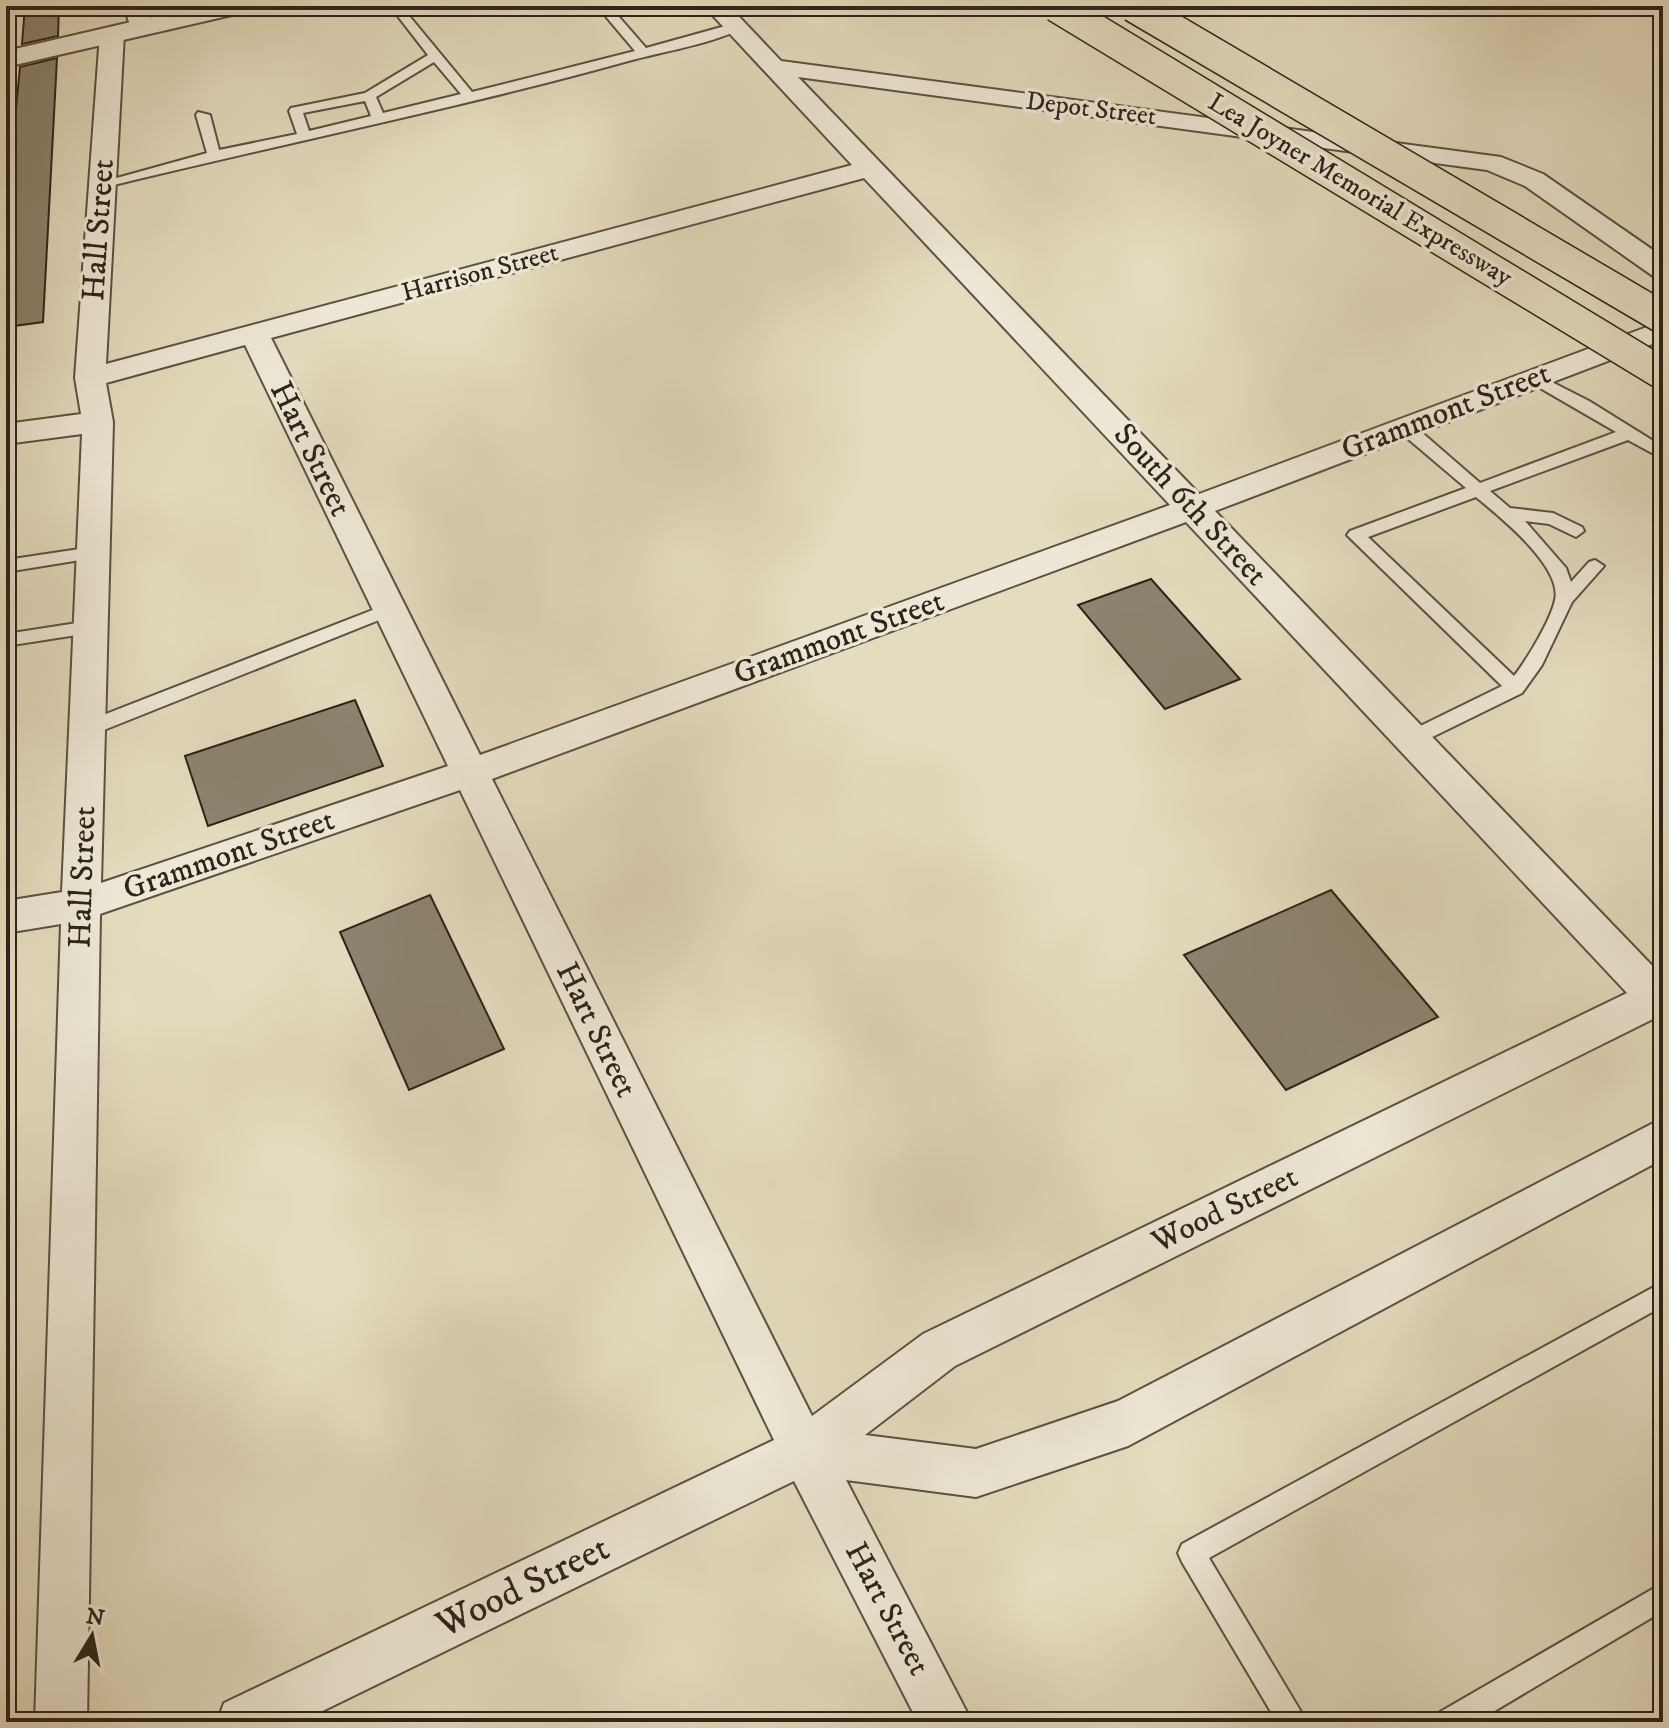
<svg xmlns="http://www.w3.org/2000/svg" width="1669" height="1728" font-family="'IM FELL DW Pica',serif">
<style>
.building{fill:#8c8470;stroke:#2c241a;stroke-width:2}
.lines{fill:none;stroke-linecap:round;stroke-linejoin:round}
.service-casing{stroke:#5a5243;stroke-width:4}
.minor-casing{stroke:#5a5243;stroke-width:4}
.tertiary-casing{stroke:#5a5243;stroke-width:4}
.service{fill:#ede8d5;fill-rule:evenodd}
.minor{fill:#ede8d5;fill-rule:evenodd}
.tertiary{fill:#ede8d5;fill-rule:evenodd}
.rail-casing{stroke:#2c241a;stroke-width:6}
.rail{stroke:#ede8d5;stroke-width:4;stroke-dasharray:13;stroke-linecap:butt}
.primary-bridge-casing{stroke:#2c241a;stroke-width:34;stroke-linecap:butt}
.primary-bridge{stroke:#e4dcbf;stroke-width:31}
.labels{text-anchor:middle;dominant-baseline:central;stroke-width:7;stroke-linejoin:round;paint-order:stroke}
.far-street-label{font-size:26px;fill:#2c241a;stroke:#ede8d5}
.street-label{font-size:32px;fill:#2c241a;stroke:#ede8d5}
.near-street-label{font-size:38px;fill:#2c241a;stroke:#ede8d5}
</style>
<rect width="100%" height="100%" fill="#e4dcbf"/>
<filter id="stains"><feTurbulence type="fractalNoise" baseFrequency=".0025" numOctaves="4"/><feColorMatrix values="0 0 0 0 .2 0 0 0 0 .09 0 0 0 0 .02 0 0 0 .5 -.17"/></filter>
<radialGradient id="worn" r=".72"><stop offset=".6" stop-color="#630" stop-opacity="0"/><stop offset="1" stop-color="#630" stop-opacity=".3"/></radialGradient>
<path class="building" d="M25 6H59L58 36 22 44Z
M57 58 43 322 6 327V162L11 161 20 67Z
M1151 579 1240 679 1165 709 1078 605Z
M355 700 383 766 208 826 185 756Z
M1331 890 1438 1017 1286 1090 1184 955Z
M430 895 504 1049 409 1090 340 932Z"/>
<g class="lines">
<defs>
<path id="service" d="M390 6H401L472 92 635 51 603 13 609 9 613 10 646 48 736 23 742 27C724 41 658 53 632 60 457 109 279 144 102 188L95 184 207 153 196 115 198 112 210 115 219 150 297 134 289 111 291 108 365 93 428 55ZM434 62 461 94 383 113 376 97ZM365 101 371 116 309 131 303 113Z
M1534 373 1589 401 1663 447V459L1628 440 1490 491 1510 508 1553 513 1582 527 1584 531 1576 537 1549 524 1525 521 1566 568 1571 582 1589 562 1595 560 1604 566 1572 602 1542 665 1522 693 1418 744H1404L1402 739 1404 734 1502 686 1347 535 1350 531 1466 488 1400 432V424H1412L1480 483 1616 432 1528 381 1526 378ZM1476 497C1499 516 1563 567 1555 600 1551 620 1526 661 1514 676L1368 537Z
M93 547 102 553 99 557 6 572V560Z
M388 604 394 606 397 610 394 614 94 734H80L78 729 80 724Z
M90 621 96 622 99 627 96 632 6 646V634Z
M1663 1282V1306L1209 1558 1307 1722H1277L1182 1562 1178 1553 1182 1544Z
M1663 1583V1611L1476 1722H1436L1440 1712Z"/>
<path id="minor" d="M124 6H148L152 27 148 32H132Z
M704 6H729L781 61 1501 157 1543 174 1663 257V278L1653 276 1525 186 1487 170 798 77 1199 494 1663 321V340L1215 511 1663 977V1021L1655 1018 955 1366 865 1435 976 1449 1118 1401 1663 1118V1159L1128 1446 976 1497 846 1480 972 1722H918L794 1481 300 1722H217L224 1703 774 1440 460 790 100 914 87 1722H35L61 924 6 933V901L62 892 82 434 6 444V424L81 414 75 378 100 34 104 29H120L124 34 106 364 852 165ZM864 178 1170 505 480 755 271 338ZM245 345 448 766 101 883 113 422 106 383ZM1186 522 1627 993 923 1334 812 1416 492 779Z"/>
<path id="tertiary" d="M200 6H248L245 12 6 67V51Z"/>
</defs>
<use href="#service" class="service-casing"/>
<use href="#minor" class="minor-casing"/>
<use href="#tertiary" class="tertiary-casing"/>
<use href="#service" class="service"/>
<use href="#minor" class="minor"/>
<use href="#tertiary" class="tertiary"/>
<defs>
<path id="rail" d="M1621 6 1663 11"/>
</defs>
<use href="#rail" class="rail-casing"/>
<use href="#rail" class="rail"/>
<defs>
<path id="primary-bridge" d="M1056 6 1663 374
M1133 6 1663 318"/>
</defs>
<use href="#primary-bridge" class="primary-bridge-casing"/>
<use href="#primary-bridge" class="primary-bridge"/>
</g>
<g class="labels">
<g class="far-street-label">
<text transform="translate(1091 109) rotate(7)">Depot Street</text>
<text transform="translate(1360 190) rotate(31)">Lea Joyner Memorial Expressway</text>
<text transform="translate(480 273) rotate(-15)">Harrison Street</text>
</g>
<g class="street-label">
<text transform="translate(99 230) rotate(-86)">Hall Street</text>
<text transform="translate(1446 412) rotate(-21)">Grammont Street</text>
<text transform="translate(310 449) rotate(64)">Hart Street</text>
<text transform="translate(1190 505) rotate(47)">South 6th Street</text>
<text transform="translate(839 638) rotate(-20)">Grammont Street</text>
<text transform="translate(229 855) rotate(-19)">Grammont Street</text>
<text transform="translate(83 877) rotate(-88)">Hall Street</text>
<text transform="translate(596 1030) rotate(64)">Hart Street</text>
<text transform="translate(1225 1210) rotate(-26)">Wood Street</text>
<text transform="translate(887 1609) rotate(62)">Hart Street</text>
</g>
<g class="near-street-label">
<text transform="translate(523 1587) rotate(-26)">Wood Street</text>
</g>
</g>
<rect width="1669" height="1728" fill="none" stroke="#e4dcbf" stroke-width="32"/>
<rect x="8" y="8" width="1653" height="1712" fill="none" stroke="#2c241a" stroke-width="4"/>
<rect x="16" y="16" width="1637" height="1696" fill="none" stroke="#2c241a" stroke-width="2"/>
<g transform="translate(92 1636) rotate(10)" stroke="#ede8d5" stroke-width="6" paint-order="stroke">
<path d="M0-6L14 30L0 20L-14 30Z" fill="#2c241a"/>
<text y="-12" font-size="22" font-weight="bold" text-anchor="middle" fill="#2c241a">N</text>
</g>
<rect width="100%" height="100%" filter="url(#stains)"/>
<rect width="100%" height="100%" fill="url(#worn)"/>
</svg>
